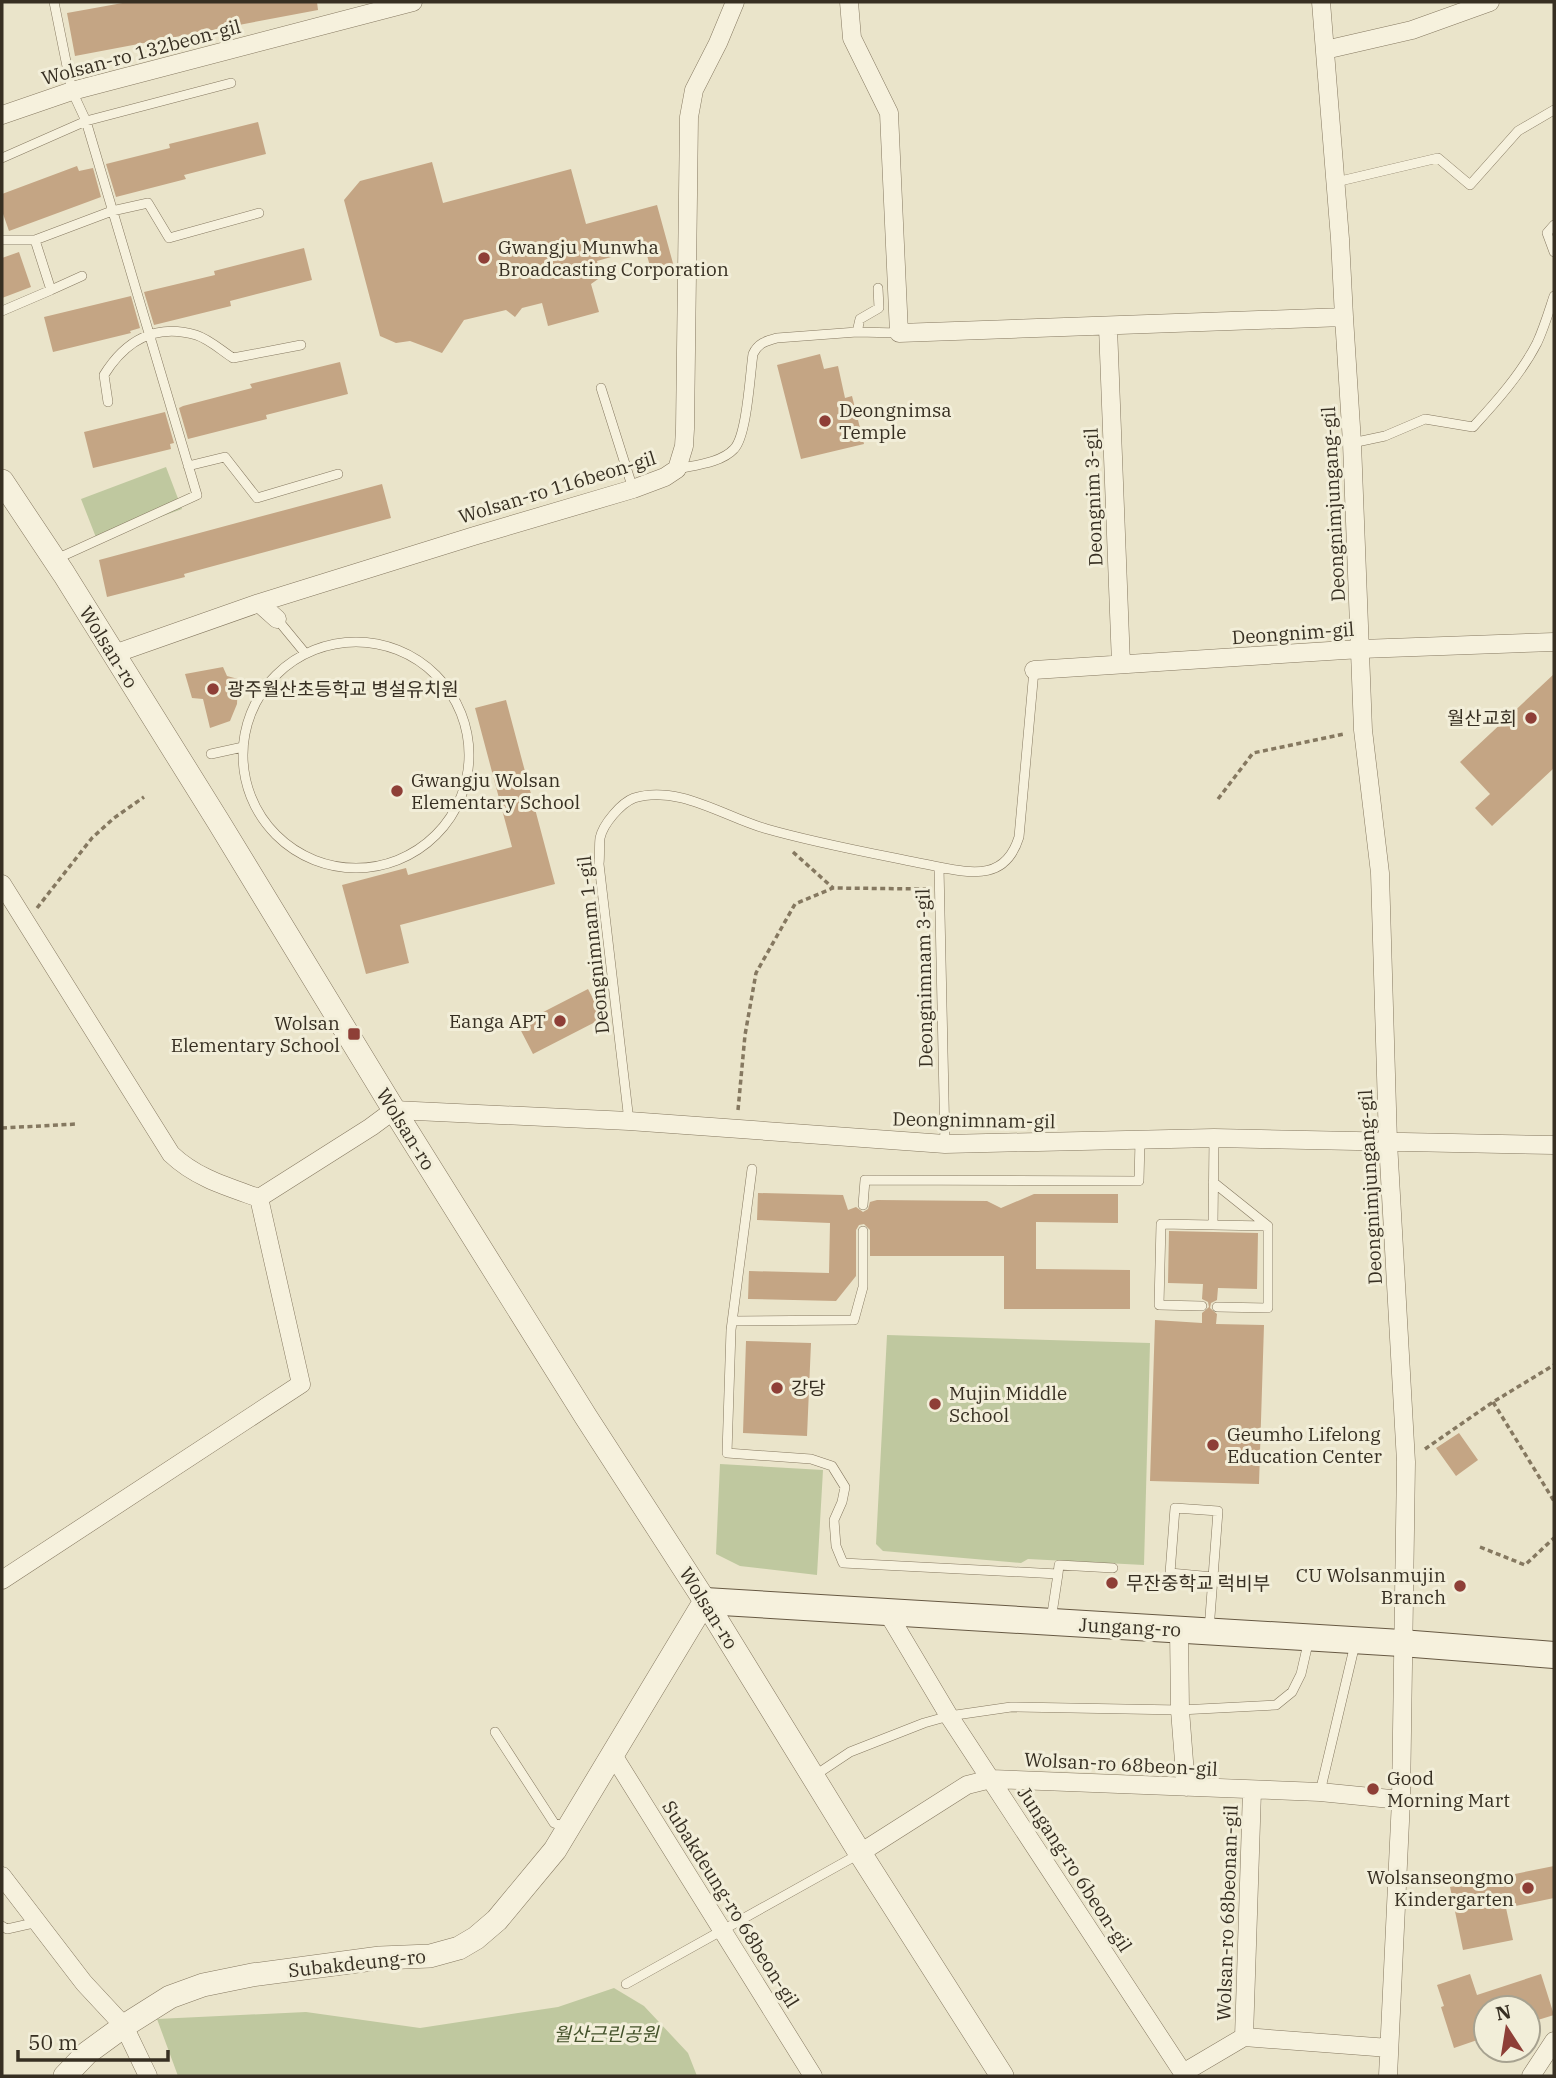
<svg xmlns="http://www.w3.org/2000/svg" width="1556" height="2078" font-family="'IBM Plex Serif','Noto Sans KR',serif">
<style>
.green{fill:#bfc89f}
.building{fill:#c4a584}
.lines{fill:none;stroke-linecap:round;stroke-linejoin:round}
.service-casing{stroke:#857860;stroke-width:10}
.minor-casing{stroke:#857860;stroke-width:19}
.tertiary-casing{stroke:#857860;stroke-width:24}
.secondary-casing{stroke:#675943;stroke-width:28}
.path{stroke:#857860;stroke-width:3.5;stroke-dasharray:5 3.5;stroke-linecap:butt}
.service{stroke:#f6f1dd;stroke-width:9}
.minor{stroke:#f6f1dd;stroke-width:18}
.tertiary{stroke:#f6f1dd;stroke-width:23}
.secondary{stroke:#f6f1dd;stroke-width:26}
.poi-dot{fill:#8e3f37;stroke:#f2eed9;stroke-width:2.5}
.labels{text-anchor:middle;dominant-baseline:central;stroke-width:6;stroke-linejoin:round;paint-order:stroke}
.street-label{font-size:19px;fill:#372f22;stroke:#f2eed9}
.poi-label{font-size:19px;fill:#372f22;stroke:#f2eed9;text-anchor:start}
.park-label{font-size:19px;font-style:italic;fill:#44522b;stroke:#f2eed9}
</style>
<rect width="100%" height="100%" fill="#eae4ca"/>
<path class="green" d="M166 467 182 509 97 540 81 499Z
M887 1335 1150 1343 1144 1565 1028 1559 1021 1563 883 1551 876 1544Z
M720 1464 823 1470 817 1575 740 1566 716 1554Z
M614 1988 644 2006 688 2053 697 2076H178L157 2019 306 2012 420 2028 558 2007Z"/>
<path class="building" d="M128 2H317L318 10 75 56 67 13Z
M258 122 266 154 184 175 186 179 116 197 106 164 170 148 169 144Z
M432 162 443 203 571 169 586 224 657 205 674 267 652 273 646 252 637 255 636 250 597 261 601 277 591 284 599 312 548 326 542 303 522 308 515 317 506 310 464 320 442 353 410 341 396 343 380 336 344 200 360 181Z
M77 166 79 171 93 168 101 197 9 231 2 211V194Z
M304 248 312 280 230 301 231 306 154 325 144 292 215 275 214 271Z
M19 252 31 287 2 298V258Z
M131 296 140 328 130 331 131 333 53 352 44 317Z
M820 354 824 369 838 366 845 398 852 396 864 444 801 459 777 365Z
M340 362 348 394 266 415 267 419 188 439 179 408 183 406 252 388 250 384Z
M165 412 174 443 170 444 171 449 93 468 84 432Z
M382 484 391 518 184 574 185 577 107 597 99 560Z
M223 667 227 676 238 679 237 704 230 721 210 728 203 699 192 698 185 674Z
M1554 674V768L1492 826 1475 808 1490 794 1460 762Z
M506 700 555 884 400 925 409 963 366 974 342 885 406 868 408 875 512 847 475 708Z
M588 989 603 1018 533 1054 518 1025Z
M758 1193 843 1195 848 1210 856 1207 863 1212 868 1209 870 1202 877 1200 987 1201 1001 1208 1034 1194H1118V1223L1036 1222V1269L1130 1270V1309H1004V1256H870V1230L864 1224 859 1225 856 1230V1276L836 1301 748 1299 749 1271 829 1273 830 1223 757 1220Z
M1169 1231 1258 1233 1257 1289 1218 1288 1217 1300 1211 1303 1210 1308 1217 1314 1216 1324 1264 1325 1259 1484 1150 1481 1155 1320 1202 1323V1313L1209 1307 1208 1302 1202 1299 1203 1284 1168 1283Z
M746 1341 811 1343 807 1436 743 1433Z
M1459 1433 1478 1460 1456 1476 1436 1448Z
M1554 1866V1898L1506 1908 1513 1940 1463 1950 1450 1887Z
M1470 1974 1477 1995 1541 1974 1554 2015 1528 2023V2008H1486V2037L1454 2048 1441 2007 1444 2006 1437 1985Z"/>
<g class="lines">
<defs>
<path id="service" d="M2 158 86 121 231 83
M1336 182 1438 158 1470 185 1518 131 1554 110
M1554 225 1547 233 1554 252
M2 240H35L112 211 148 203 169 238 259 213
M35 240 51 290 82 276
M2 311 51 290
M857 332 899 333
M601 388 633 489
M108 402 104 375C125 341 155 323 196 335 209 339 222 351 233 358L301 345
M1352 443 1385 436 1425 419 1473 427C1496 402 1521 374 1537 343 1544 328 1549 311 1554 296
M188 466 225 457 257 498 338 474
M677 469C695 465 721 463 734 449 747 436 750 374 753 354 758 343 766 341 777 338L857 332 860 319 879 308 878 288
M54 560 197 495 86 121 72 91 54 2
M277 619 305 653
M243 755a113 113 0 1 1 226 0a113 113 0 1 1-226 0Z
M211 754 243 747
M629 1121 599 864C600 856 599 846 600 838 603 824 621 803 634 798 679 784 726 818 767 829 823 845 882 855 939 867
M945 1144 939 867C975 874 1006 879 1019 837L1034 670
M752 1169 731 1330 727 1453 811 1459 832 1466 845 1487 842 1502 834 1520 836 1546 843 1563 1058 1574 1051 1620
M1213 1182 1268 1226
M863 1205 865 1180 1139 1181 1140 1140
M1213 1225 1268 1226V1308L1217 1307
M1202 1306 1159 1305 1161 1224 1213 1225 1214 1138
M732 1321 854 1320 863 1287V1231
M1058 1574 1059 1565 1113 1568
M1209 1630C1212 1590 1215 1551 1218 1511L1175 1508 1170 1573 1213 1577
M495 1732 554 1823 568 1828
M814 1776 850 1752 924 1723 949 1716 1011 1707 1180 1710 1276 1705 1292 1692 1301 1674 1309 1639
M1320 1792 1355 1644
M2 1926 7 1929 38 1922
M626 1984 859 1854"/>
<path id="minor" d="M849 2 852 38 889 113 899 333 1344 317 1340 239 1321 2
M1325 50 1412 30 1490 2
M2 115 72 91 413 2
M1344 317 1352 443 1363 730 1380 873 1388 1142 1406 1462 1401 1800 1388 2076
M1108 327 1121 664
M259 603 277 619
M114 654 259 603 474 536 633 489 665 477 677 469 684 446 685 429 689 117 694 90 718 43 735 2
M1034 670 1361 649 1554 642
M2 884 171 1154C196 1178 228 1187 259 1198
M259 1198 371 1127 394 1110 629 1121 945 1144 1214 1138 1554 1145
M2 1580 301 1384 259 1198
M887 1612 949 1716 1185 2076
M1179 1630 1180 1710 1186 1787
M613 1755 813 2076
M860 1853 967 1785 991 1779 1320 1792 1401 1800
M2 1876 84 1983 124 2026 148 2076
M1244 2037 1252 1791
M1183 2073 1244 2037 1389 2048
M1531 2076 1554 2041"/>
<path id="tertiary" d="M2 481 64 574 218 821 394 1110 586 1417 705 1601 860 1853 1002 2076
M65 2076 87 2053 124 2026 170 1997 203 1985 252 1975 380 1958 430 1956 459 1948 476 1938 497 1920 555 1850 705 1601"/>
<path id="secondary" d="M705 1601 1401 1643 1554 1655"/>
</defs>
<use href="#service" class="service-casing"/>
<use href="#minor" class="minor-casing"/>
<use href="#tertiary" class="tertiary-casing"/>
<use href="#secondary" class="secondary-casing"/>
<path class="path" d="M1218 799 1253 753 1344 734
M793 852 833 888
M37 908 92 838 114 818 144 797
M738 1110 745 1035 756 973 795 904 833 888 927 889
M2 1128 77 1124
M1493 1402 1554 1501
M1425 1449 1493 1402 1554 1365
M1480 1547 1525 1565 1554 1538"/>
<use href="#service" class="service"/>
<use href="#minor" class="minor"/>
<use href="#tertiary" class="tertiary"/>
<use href="#secondary" class="secondary"/>
</g>
<g class="poi-dot">
<circle cx="484" cy="258" r="7"/>
<circle cx="825" cy="421" r="7"/>
<circle cx="213" cy="689" r="7"/>
<circle cx="1531" cy="718" r="7"/>
<circle cx="397" cy="791" r="7"/>
<circle cx="560" cy="1021" r="7"/>
<rect x="347" y="1027" width="14" height="14" rx="3.5"/>
<circle cx="777" cy="1388" r="7"/>
<circle cx="935" cy="1404" r="7"/>
<circle cx="1213" cy="1445" r="7"/>
<circle cx="1112" cy="1583" r="7"/>
<circle cx="1460" cy="1586" r="7"/>
<circle cx="1373" cy="1789" r="7"/>
<circle cx="1528" cy="1888" r="7"/>
</g>
<g class="labels">
<g class="street-label">
<text transform="translate(141 52) rotate(-15)">Wolsan-ro 132beon-gil</text>
<text transform="translate(557 487) rotate(-17)">Wolsan-ro 116beon-gil</text>
<text transform="translate(1093 497) rotate(-92)">Deongnim 3-gil</text>
<text transform="translate(1333 504) rotate(-93)">Deongnimjungang-gil</text>
<text transform="translate(1293 633) rotate(-4)">Deongnim-gil</text>
<text transform="translate(109 647) rotate(58)">Wolsan-ro</text>
<text transform="translate(593 945) rotate(-96)">Deongnimnam 1-gil</text>
<text transform="translate(924 978) rotate(-91)">Deongnimnam 3-gil</text>
<text transform="translate(974 1120) rotate(1)">Deongnimnam-gil</text>
<text transform="translate(406 1129) rotate(58)">Wolsan-ro</text>
<text transform="translate(1370 1187) rotate(-93)">Deongnimjungang-gil</text>
<text transform="translate(709 1608) rotate(58)">Wolsan-ro</text>
<text transform="translate(1130 1627) rotate(3)">Jungang-ro</text>
<text transform="translate(1121 1764) rotate(3)">Wolsan-ro 68beon-gil</text>
<text transform="translate(1075 1869) rotate(57)">Jungang-ro 6beon-gil</text>
<text transform="translate(731 1904) rotate(58)">Subakdeung-ro 68beon-gil</text>
<text transform="translate(1227 1913) rotate(-88)">Wolsan-ro 68beonan-gil</text>
<text transform="translate(357 1963) rotate(-6)">Subakdeung-ro</text>
</g>
<g class="poi-label">
<text x="498" y="247">Gwangju Munwha<tspan x="498" dy="22">Broadcasting Corporation</tspan></text>
<text x="839" y="410">Deongnimsa<tspan x="839" dy="22">Temple</tspan></text>
<text x="227" y="689">광주월산초등학교 병설유치원</text>
<text x="1517" y="718" text-anchor="end">월산교회</text>
<text x="411" y="780">Gwangju Wolsan<tspan x="411" dy="22">Elementary School</tspan></text>
<text x="546" y="1021" text-anchor="end">Eanga APT</text>
<text x="340" y="1023" text-anchor="end">Wolsan<tspan x="340" dy="22">Elementary School</tspan></text>
<text x="791" y="1388">강당</text>
<text x="949" y="1393">Mujin Middle<tspan x="949" dy="22">School</tspan></text>
<text x="1227" y="1434">Geumho Lifelong<tspan x="1227" dy="22">Education Center</tspan></text>
<text x="1446" y="1575" text-anchor="end">CU Wolsanmujin<tspan x="1446" dy="22">Branch</tspan></text>
<text x="1126" y="1583">무잔중학교 럭비부</text>
<text x="1387" y="1778">Good<tspan x="1387" dy="22">Morning Mart</tspan></text>
<text x="1514" y="1877" text-anchor="end">Wolsanseongmo<tspan x="1514" dy="22">Kindergarten</tspan></text>
</g>
<g class="park-label">
<text x="606" y="2034">월산근린공원</text>
</g>
</g>
<rect width="1556" height="2078" fill="none" stroke="#372f22" stroke-width="7"/>
<g transform="translate(1507 2029) rotate(348)"><circle r="33" fill="#f2eed9" stroke="#a7a290" stroke-width="2"/>
<path d="M0-5L12 26L0 18L-12 26Z" fill="#8e3f37"/>
<text y="-10" font-size="19" font-weight="bold" text-anchor="middle" fill="#372f22">N</text>
</g>
<path d="M18 2050v10h150v-10" fill="none" stroke="#372f22" stroke-width="3.5"/>
<text x="28" y="2050" font-size="21" fill="#372f22" stroke="#f2eed9" stroke-width="5" paint-order="stroke">50 m</text>
</svg>
